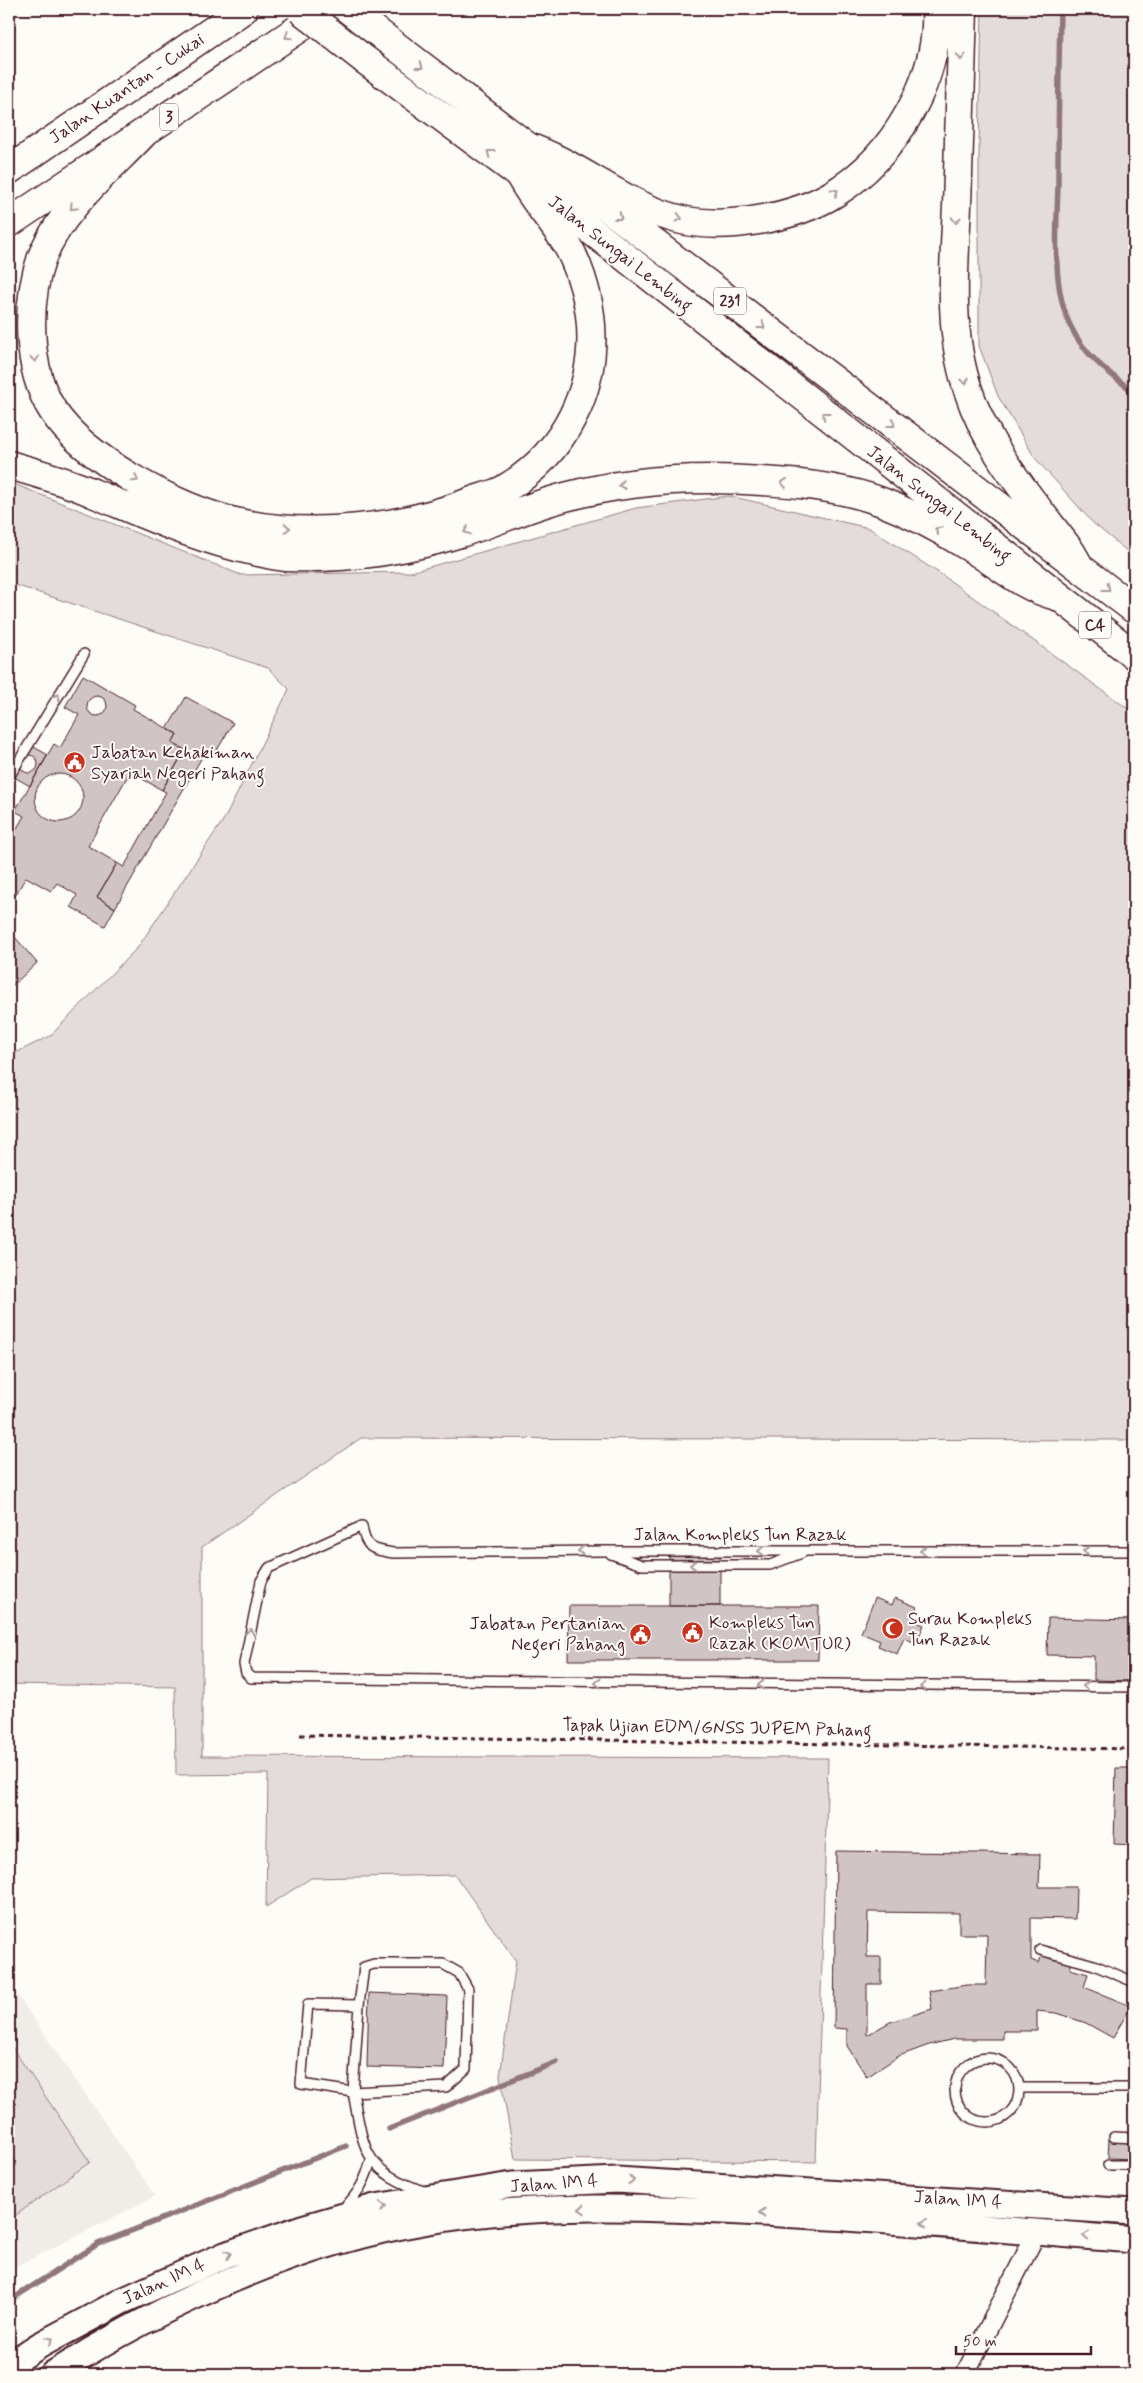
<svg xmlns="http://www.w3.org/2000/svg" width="1143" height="2383" font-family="Mynerve,sans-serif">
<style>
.built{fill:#f0ece8}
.green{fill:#e3dcda;stroke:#967e82}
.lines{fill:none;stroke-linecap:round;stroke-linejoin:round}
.stream{stroke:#91777b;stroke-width:5.5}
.building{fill:#d0c5c4;stroke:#4a1f2b;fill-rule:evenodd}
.lane-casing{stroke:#4a1f2b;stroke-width:12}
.street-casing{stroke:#4a1f2b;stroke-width:21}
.secondary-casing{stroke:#4a1f2b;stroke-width:29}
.primary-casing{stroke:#4a1f2b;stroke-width:31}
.highway-casing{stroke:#4a1f2b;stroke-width:31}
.path{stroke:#4a1f2b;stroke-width:3;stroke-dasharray:5 4;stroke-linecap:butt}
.lane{stroke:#fdfcf7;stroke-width:9}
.street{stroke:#fdfcf7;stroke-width:18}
.secondary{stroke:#fdfcf7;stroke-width:25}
.primary{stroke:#fdfcf7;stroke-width:28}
.highway{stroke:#fdfcf7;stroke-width:28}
.primary-bridge-casing{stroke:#4a1f2b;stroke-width:31;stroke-linecap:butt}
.primary-bridge{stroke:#fdfcf7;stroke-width:28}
.oneway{stroke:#ac999b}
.labels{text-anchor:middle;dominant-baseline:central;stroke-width:4;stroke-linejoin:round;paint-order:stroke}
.shield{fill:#fdfcf7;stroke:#806168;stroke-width:1}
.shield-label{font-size:16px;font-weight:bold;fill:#4a1f2b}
.street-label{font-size:18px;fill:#4a1f2b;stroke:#fdfcf7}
.poi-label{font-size:18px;fill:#4a1f2b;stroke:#fdfcf7;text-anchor:start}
</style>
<rect width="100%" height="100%" fill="#fdfcf7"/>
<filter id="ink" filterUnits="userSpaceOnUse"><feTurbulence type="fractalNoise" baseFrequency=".02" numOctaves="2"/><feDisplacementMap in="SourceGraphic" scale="10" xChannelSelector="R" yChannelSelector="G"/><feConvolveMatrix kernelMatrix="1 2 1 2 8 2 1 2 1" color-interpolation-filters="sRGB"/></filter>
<g filter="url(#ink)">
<path class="built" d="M9 1983 155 2196 9 2270Z"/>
<path class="green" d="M982 9H1134V557L1093 523 1035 458 998 396 979 346V146Z
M9 482 241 575 411 572 636 508 729 496 869 528 942 575 1134 713V1440L361 1438 202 1547V1756L828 1758 816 2162 515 2159 500 2076 516 1961 455 1875 311 1878 266 1907 268 1774 176 1775 175 1687 9 1684V1056L50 1036 138 947 226 816 289 689 268 668 9 583Z
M9 2043 90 2162 9 2220Z"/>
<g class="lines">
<path class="stream" d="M1060 9C1059 67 1058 126 1058 184 1057 228 1051 288 1071 327 1084 355 1110 374 1134 392
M389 2129 557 2062
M9 2301 98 2244 346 2146"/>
</g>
<path class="building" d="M83 675 135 705 133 709 177 734 172 743 185 750 162 790 130 772 88 846 117 863 97 897 115 908 105 926 71 907 77 895 57 883 51 891 26 877 15 896 9 893V842L24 816 15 811 54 744 60 748 79 715 65 707Z
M87 706a10 10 0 1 1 20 0a10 10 0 1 1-20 0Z
M186 697 233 723 213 757 205 752 115 908 97 897 117 863 124 867 166 792 162 790 185 750 172 743 177 734 167 729Z
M25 742 48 755 30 786 9 774Z
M20 764a9 9 0 1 1 18 0a9 9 0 1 1-18 0Z
M35 798a24 24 0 1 1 48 0a24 24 0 1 1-48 0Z
M9 930 37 963 13 985 9 980Z
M669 1556H720V1606H669Z
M875 1598 892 1605 895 1598 917 1607 911 1620 924 1625 916 1643 904 1638 897 1654 878 1646 880 1641 861 1633Z
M569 1606H819L818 1660H568Z
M1048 1618 1134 1620V1681L1094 1680V1656L1047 1655Z
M1116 1768H1134V1845L1114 1844Z
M836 1851 1040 1854 1039 1887H1076L1075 1919 1031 1918V1960L1039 1963 1042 1954 1072 1962 1070 1969 1088 1974 1084 1987 1131 2006 1113 2038 1086 2023 1056 2013 1037 2011V2031H1003V2039H954L929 2045 899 2056 867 2077 847 2046V2029L834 2028ZM868 1912 959 1913V1934H987L986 1985H967L929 1991 932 2009 890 2022 867 2035V1984H881V1957H867Z
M369 1993 447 1996 444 2069 367 2067Z
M1109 2139 1134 2140V2159L1108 2158Z"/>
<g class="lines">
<defs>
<path id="lane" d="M9 777 84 654
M1134 1551H603L393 1553C372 1550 365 1548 362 1526L269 1568 261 1581 244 1664 246 1673 251 1678 1134 1687
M611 1554 642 1565H770L802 1553
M1040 1950 1094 1965 1134 1982
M374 1964H443L459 1973 468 1989 466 2069 446 2087 353 2092 359 2005 364 1967Z
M359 2005 308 2004 301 2084 353 2092C364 2152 364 2171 426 2192
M955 2090a32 32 0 1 1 64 0a32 32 0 1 1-64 0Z
M1020 2088H1134
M1114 2137 1134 2138
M1108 2165H1134
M343 2209C358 2194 366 2180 371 2160"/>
<path id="street" d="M965 2374 1037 2232"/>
<path id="secondary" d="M9 2365 40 2345 122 2301 225 2255 302 2228 375 2207 512 2185 617 2180 1134 2212
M53 2374C162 2304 300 2242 429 2221 538 2203 650 2207 760 2213 885 2219 1009 2230 1134 2240"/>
<path id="primary" d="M347 9 1134 609
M365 60 519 174 1134 655"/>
<path id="highway" d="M963 9C961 74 959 140 957 206 954 267 948 331 968 390 988 452 1033 501 1071 552L1079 566
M143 134C109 170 60 210 42 257 26 302 26 369 53 411 84 459 177 508 231 521 308 540 403 529 475 500 484 497 495 494 503 490 565 454 599 386 590 315 587 292 578 263 566 243 551 219 532 199 519 174
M525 146C580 164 624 207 682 220 727 230 795 218 835 193 894 157 940 78 936 9
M9 170 244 9
M9 223 328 9
M9 465C37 473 66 481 93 493 146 515 197 539 254 551 264 553 275 556 286 557 346 559 404 551 460 533 495 522 530 506 565 497 629 480 696 476 762 481 801 483 845 488 882 502 910 513 940 529 966 545 996 562 1022 588 1057 596"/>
</defs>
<use href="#lane" class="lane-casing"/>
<use href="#street" class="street-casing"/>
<use href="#secondary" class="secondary-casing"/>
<use href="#primary" class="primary-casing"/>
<use href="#highway" class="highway-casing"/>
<path class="path" d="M300 1735 1134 1749"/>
<use href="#lane" class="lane"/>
<use href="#street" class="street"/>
<use href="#secondary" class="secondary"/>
<use href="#primary" class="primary"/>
<use href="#highway" class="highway"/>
<defs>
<path id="primary-bridge" d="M300 9 365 60"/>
</defs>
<use href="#primary-bridge" class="primary-bridge-casing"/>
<use href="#primary-bridge" class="primary-bridge"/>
</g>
<defs><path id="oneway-chevron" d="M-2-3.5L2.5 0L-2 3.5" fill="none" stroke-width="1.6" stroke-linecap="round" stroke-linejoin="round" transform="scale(1.25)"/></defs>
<g class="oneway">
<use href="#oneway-chevron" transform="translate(288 36) rotate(146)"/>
<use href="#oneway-chevron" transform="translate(961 57) rotate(92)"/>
<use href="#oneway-chevron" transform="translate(420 66) rotate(37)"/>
<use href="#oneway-chevron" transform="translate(490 153) rotate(-143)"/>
<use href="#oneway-chevron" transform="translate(835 192) rotate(-32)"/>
<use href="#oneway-chevron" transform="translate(73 207) rotate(134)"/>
<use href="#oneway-chevron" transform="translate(619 217) rotate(37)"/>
<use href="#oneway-chevron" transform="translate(679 218) rotate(15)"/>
<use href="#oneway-chevron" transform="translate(956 220) rotate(92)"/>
<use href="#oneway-chevron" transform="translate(762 326) rotate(37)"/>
<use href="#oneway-chevron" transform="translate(35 359) rotate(83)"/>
<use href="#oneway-chevron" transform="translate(965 381) rotate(77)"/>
<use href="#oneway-chevron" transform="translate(825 415) rotate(-142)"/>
<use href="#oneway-chevron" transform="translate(892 424) rotate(37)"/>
<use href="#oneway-chevron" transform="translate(135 479) rotate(33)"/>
<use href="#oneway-chevron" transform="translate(784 483) rotate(-173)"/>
<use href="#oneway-chevron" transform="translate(622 485) rotate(170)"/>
<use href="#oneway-chevron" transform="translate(287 528) rotate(2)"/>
<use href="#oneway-chevron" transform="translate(938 530) rotate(-153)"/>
<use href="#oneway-chevron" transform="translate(467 531) rotate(161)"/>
<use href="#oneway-chevron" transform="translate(1107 588) rotate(38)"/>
<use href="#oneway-chevron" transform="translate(57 697) rotate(-58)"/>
<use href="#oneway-chevron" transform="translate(581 1551) rotate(179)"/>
<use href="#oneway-chevron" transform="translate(761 1551) rotate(180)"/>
<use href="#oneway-chevron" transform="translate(923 1551) rotate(-180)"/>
<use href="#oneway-chevron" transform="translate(1086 1551) rotate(-180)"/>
<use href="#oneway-chevron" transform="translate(693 1565) rotate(-180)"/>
<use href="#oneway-chevron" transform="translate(250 1632) rotate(-80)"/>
<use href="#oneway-chevron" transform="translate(598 1683) rotate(-179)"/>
<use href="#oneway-chevron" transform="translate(761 1685) rotate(-179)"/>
<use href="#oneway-chevron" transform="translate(1086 1686) rotate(-179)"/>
<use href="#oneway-chevron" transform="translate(923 1687) rotate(-180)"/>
<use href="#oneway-chevron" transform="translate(631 2180) rotate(3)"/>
<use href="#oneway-chevron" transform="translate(383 2206) rotate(-9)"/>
<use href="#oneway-chevron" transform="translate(582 2209) rotate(178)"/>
<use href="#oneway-chevron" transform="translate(762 2213) rotate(-177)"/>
<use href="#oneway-chevron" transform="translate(924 2223) rotate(-175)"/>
<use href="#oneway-chevron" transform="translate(1086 2236) rotate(-175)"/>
<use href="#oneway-chevron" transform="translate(228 2254) rotate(-21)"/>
<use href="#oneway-chevron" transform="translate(50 2340) rotate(-29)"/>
</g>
</g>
<defs>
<symbol id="civic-disc" viewBox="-11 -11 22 22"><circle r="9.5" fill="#c8321e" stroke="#fdfcf7"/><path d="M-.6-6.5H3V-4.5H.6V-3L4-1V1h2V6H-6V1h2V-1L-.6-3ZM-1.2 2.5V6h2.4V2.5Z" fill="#fff"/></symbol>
<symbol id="mosque-disc" viewBox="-11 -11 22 22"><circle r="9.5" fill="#c8321e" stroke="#fdfcf7"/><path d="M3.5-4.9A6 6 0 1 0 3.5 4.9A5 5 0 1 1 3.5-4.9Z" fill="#fff"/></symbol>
</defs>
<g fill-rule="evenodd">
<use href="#civic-disc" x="62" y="750" width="25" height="25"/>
<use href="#mosque-disc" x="880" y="1616" width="25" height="25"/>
<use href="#civic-disc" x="680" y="1620" width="25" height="25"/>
<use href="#civic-disc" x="628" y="1622" width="25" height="25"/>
</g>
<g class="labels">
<g class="shield">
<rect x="160" y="103.5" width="18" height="27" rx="4"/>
<rect x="714" y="287.5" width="32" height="27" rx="4"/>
<rect x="1079" y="611.5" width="32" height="27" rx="4"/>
</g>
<g class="shield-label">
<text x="169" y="117">3</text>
<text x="730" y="301">231</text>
<text x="1095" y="625">C4</text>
</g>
<g class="street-label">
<text transform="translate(127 89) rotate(-34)">Jalan Kuantan - Cukai</text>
<text transform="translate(620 254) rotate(38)">Jalan Sungai Lembing</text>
<text transform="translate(939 504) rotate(38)">Jalan Sungai Lembing</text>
<text x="740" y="1535">Jalan Kompleks Tun Razak</text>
<text transform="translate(717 1728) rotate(1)">Tapak Ujian EDM/GNSS JUPEM Pahang</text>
<text transform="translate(554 2184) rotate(-4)">Jalan IM 4</text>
<text transform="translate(958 2200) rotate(4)">Jalan IM 4</text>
<text transform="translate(164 2282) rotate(-24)">Jalan IM 4</text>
</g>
<g class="poi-label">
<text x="91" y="753">Jabatan Kehakiman<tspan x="91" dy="21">Syariah Negeri Pahang</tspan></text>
<text x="908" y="1619">Surau Kompleks<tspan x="908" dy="21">Tun Razak</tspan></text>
<text x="709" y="1623">Kompleks Tun<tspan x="709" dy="21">Razak (KOMTUR)</tspan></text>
<text x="625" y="1624" text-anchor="end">Jabatan Pertanian<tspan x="625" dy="21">Negeri Pahang</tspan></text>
</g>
</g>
<rect width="1143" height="2383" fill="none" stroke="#fdfcf7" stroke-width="30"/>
<rect x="15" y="15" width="1113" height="2353" fill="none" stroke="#4a1f2b" stroke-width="2" filter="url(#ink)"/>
<path d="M956 2346v8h135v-8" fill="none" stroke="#4a1f2b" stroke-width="2.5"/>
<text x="963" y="2346" font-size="15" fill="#4a1f2b" stroke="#fdfcf7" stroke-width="4" paint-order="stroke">50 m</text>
</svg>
